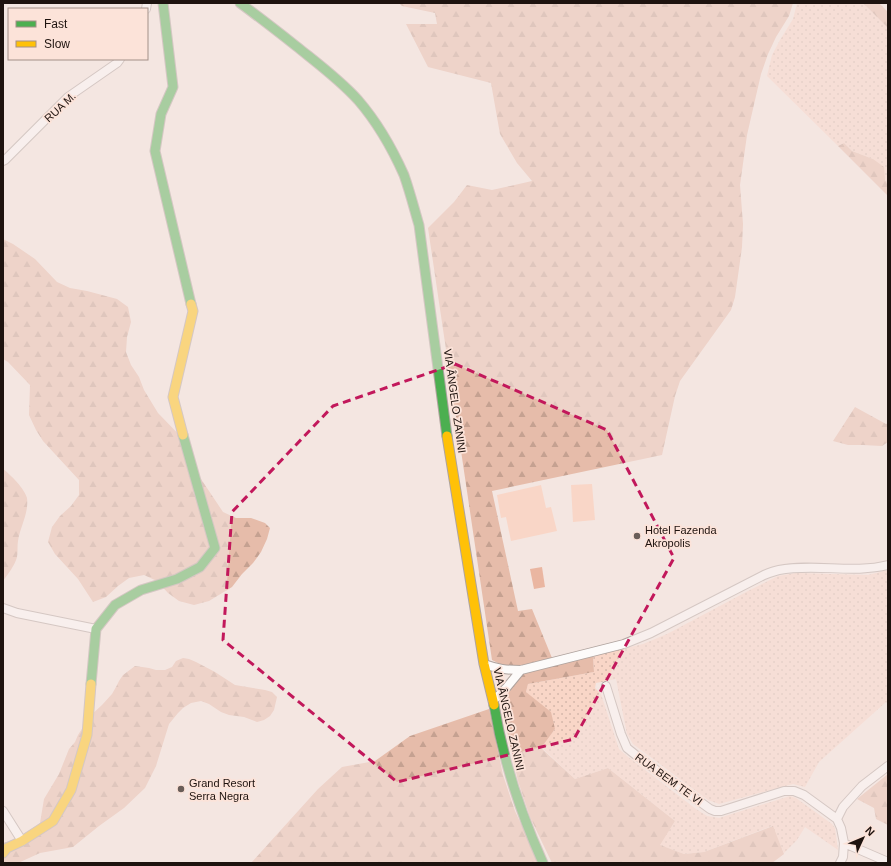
<svg xmlns="http://www.w3.org/2000/svg" width="891" height="866" font-family="Arial,sans-serif">
<style>
.grass{fill:url(#grass-dots)}
.forest{fill:url(#forest-firs)}
.pitch{fill:#f9d6c7}
.water{fill:#eab6a1}
.lines{fill:none;stroke-linecap:round;stroke-linejoin:round}
.street-casing{stroke:#afa39e;stroke-width:10}
.fast-casing{stroke:#afa39e;stroke-width:11}
.slow-casing{stroke:#afa39e;stroke-width:11}
.street{stroke:#fdfbfa;stroke-width:8}
.fast{stroke:#4caf50;stroke-width:9}
.slow{stroke:#ffc107;stroke-width:9}
.marked{fill:none;stroke:#c2185b;stroke-width:3;stroke-dasharray:8 5;stroke-linejoin:round}
.poi-dot{fill:#695d58;stroke:#fce3d9;stroke-width:1.5}
.labels{text-anchor:middle;dominant-baseline:central;stroke-width:3.5;stroke-linejoin:round;paint-order:stroke}
.street-label{font-size:11px;fill:#1e130f;stroke:#fce3d9}
.poi-label{font-size:11px;fill:#1e130f;stroke:#fce3d9;text-anchor:start}
</style>
<defs>
<pattern id="grass-dots" width="8" height="8" patternUnits="userSpaceOnUse"><rect width="8" height="8" fill="#f9d6c7"/><path d="M2 2h.1M6 6h.1" fill="none" stroke="#d5b7aa" stroke-width="1.8" stroke-linecap="round"/></pattern>
<pattern id="forest-firs" width="22" height="20" patternUnits="userSpaceOnUse"><rect width="22" height="20" fill="#e6bcaa"/><path d="M5 1l3.5 6h-7zM16 11l3.5 6h-7z" fill="#c5a191"/></pattern>
</defs>
<rect width="100%" height="100%" fill="#f4e6e1"/>
<path class="grass" d="M797 3H863L888 28V184L873 159 852 151 844 143 838 146 767 76 772 55 780 40 793 19Z
M888 570V704L886 702 819 762 805 787 793 784 719 804 708 800 633 744 627 734 616 679 596 683 595 688 601 694 615 737 619 749 627 756 696 809 707 816 719 818 790 796 796 798 832 824 835 828 838 850 805 827 797 840 784 853 772 826 704 852 684 854 659 845 675 821 608 768 575 779 541 747 555 729 526 692 528 684 594 672 593 656 643 644 667 634 748 591 778 576 796 573 868 575Z"/>
<path class="forest" d="M399 3H793L789 16 776 37 768 54 761 74 747 135 740 185 743 224 742 247 735 297 731 310 680 381 675 396 662 455 492 491 518 611 532 609 552 658 519 666H504L492 660 428 228 454 202 467 185 492 190 532 181 517 163 500 134 491 83 428 67 406 24H437L435 13 402 6Z
M863 3H879L888 12V28Z
M844 143 852 151 873 159 884 167 885 180 888 184V196L838 146Z
M3 239 13 244 35 259 57 282 70 288 87 291 117 299 128 307 131 322 127 337 126 352 131 365 139 377 144 390 158 413 191 447 199 476 223 512 236 518H251L265 523 270 528 267 539 261 552 253 563 242 574 232 587 209 601 194 605 179 601 168 593 157 581 144 575 129 578 118 586 106 597 93 602 78 579 55 554 48 542 52 527 60 516 71 506 79 495V480L43 441 36 430 29 415 30 385 8 362 3 359Z
M855 407 886 424 888 423V442L882 446 863 445H848L833 441Z
M3 469C10 474 25 489 27 498 29 513 20 527 18 541 17 546 18 552 17 557 15 565 8 574 3 581Z
M593 656 594 672 528 684 526 692 551 712 555 729 541 748 575 779 608 768 675 821 660 845 684 854 704 852 773 826 784 854 772 863H552L530 817 518 781 503 712 502 700 516 681 524 673Z
M183 658 189 659 196 662 215 672 235 685 265 690 272 692 277 697 274 710 270 716 264 720 257 722 244 717 229 715 221 712 209 704 201 701 191 703 183 708 178 713 169 724 156 766 145 788 124 808 99 826 73 847 40 853 18 863H3V843L18 838 40 823 44 799 59 774 69 749 75 742 78 735 90 716 102 705 112 694 116 687 119 681 123 675 135 666 149 668 156 670H165L172 667 176 661Z
M489 709 503 775 515 811 539 863H251L318 789 342 767 375 761 410 736Z
M888 774V825L876 819 874 808 857 799Z"/>
<path class="pitch" d="M592 484 595 520 573 522 571 485Z
M541 485 546 508 551 507 557 531 511 541 506 517 501 518 497 495Z"/>
<path class="water" d="M542 567 545 587 534 589 530 569Z"/>
<g class="lines">
<defs>
<path id="street" d="M146 9 147 3
M3 161 5 160 68 97 117 63 120 59
M3 608 17 613 96 629
M484 664C498 669 506 670 521 670L624 644 651 633 764 575C769 573 774 571 779 570 814 563 853 574 888 565
M606 686 621 734 627 748 637 756 710 809 715 811H721L784 791H794L804 795 837 819 841 828 844 843 843 857 840 863
M493 701 507 687 521 670
M3 811 22 841
M837 819 843 807 862 786 888 766
M844 843 888 862"/>
<path id="fast" d="M163 3 173 87 161 114 155 151 191 304
M240 3C259 17 277 31 296 46 317 63 339 79 358 100 377 122 392 148 404 175 410 192 414 208 419 225L447 436
M91 684 96 629 115 605 141 590 177 579 200 567 215 548 183 435
M494 705C503 760 520 812 543 863"/>
<path id="slow" d="M183 435 173 397 193 311 191 304
M447 436 484 664 494 705
M3 853 7 848 22 841 53 821 71 790 87 735 91 684"/>
</defs>
<use href="#street" class="street-casing"/>
<use href="#fast" class="fast-casing"/>
<use href="#slow" class="slow-casing"/>
<use href="#street" class="street"/>
<use href="#fast" class="fast"/>
<use href="#slow" class="slow"/>
</g>
<path d="M0 0H891V866H0ZM455 364 607 430 674 558 574 739 397 782 223 640 232 512 333 406Z" fill="#f4e6e1" fill-opacity=".55" fill-rule="evenodd"/>
<path class="marked" d="M455 364 607 430 674 558 574 739 397 782 223 640 232 512 333 406Z"/>
<g class="poi-dot">
<circle cx="637" cy="536" r="4"/>
<circle cx="181" cy="789" r="4"/>
</g>
<g class="labels">
<g class="street-label">
<text transform="translate(60 107) rotate(-43)">RUA M.</text>
<text transform="translate(455 401) rotate(82)">VIA ÂNGELO ZANINI</text>
<text transform="translate(509 719) rotate(77)">VIA ÂNGELO ZANINI</text>
<text transform="translate(669 779) rotate(36)">RUA BEM TE VI</text>
</g>
<g class="poi-label">
<text x="645" y="530">Hotel Fazenda<tspan x="645" dy="13">Akropolis</tspan></text>
<text x="189" y="783">Grand Resort<tspan x="189" dy="13">Serra Negra</tspan></text>
</g>
</g>
<rect width="891" height="866" fill="none" stroke="#1e130f" stroke-width="8"/>
<rect x="8" y="8" width="140" height="52" fill="#fce3d9" stroke="#a39088"/>
<rect x="16" y="21" width="20" height="6" fill="#4caf50" stroke="#a39088"/>
<text x="44" y="28" font-size="12" fill="#1e130f">Fast</text>
<rect x="16" y="41" width="20" height="6" fill="#ffc107" stroke="#a39088"/>
<text x="44" y="48" font-size="12" fill="#1e130f">Slow</text>
<g transform="translate(863 838) rotate(46)" stroke="#fce3d9" stroke-width="3" paint-order="stroke">
<path d="M0-3L7 15L0 10L-7 15Z" fill="#1e130f"/>
<text y="-6" font-size="11" font-weight="bold" text-anchor="middle" fill="#1e130f">N</text>
</g>
</svg>
